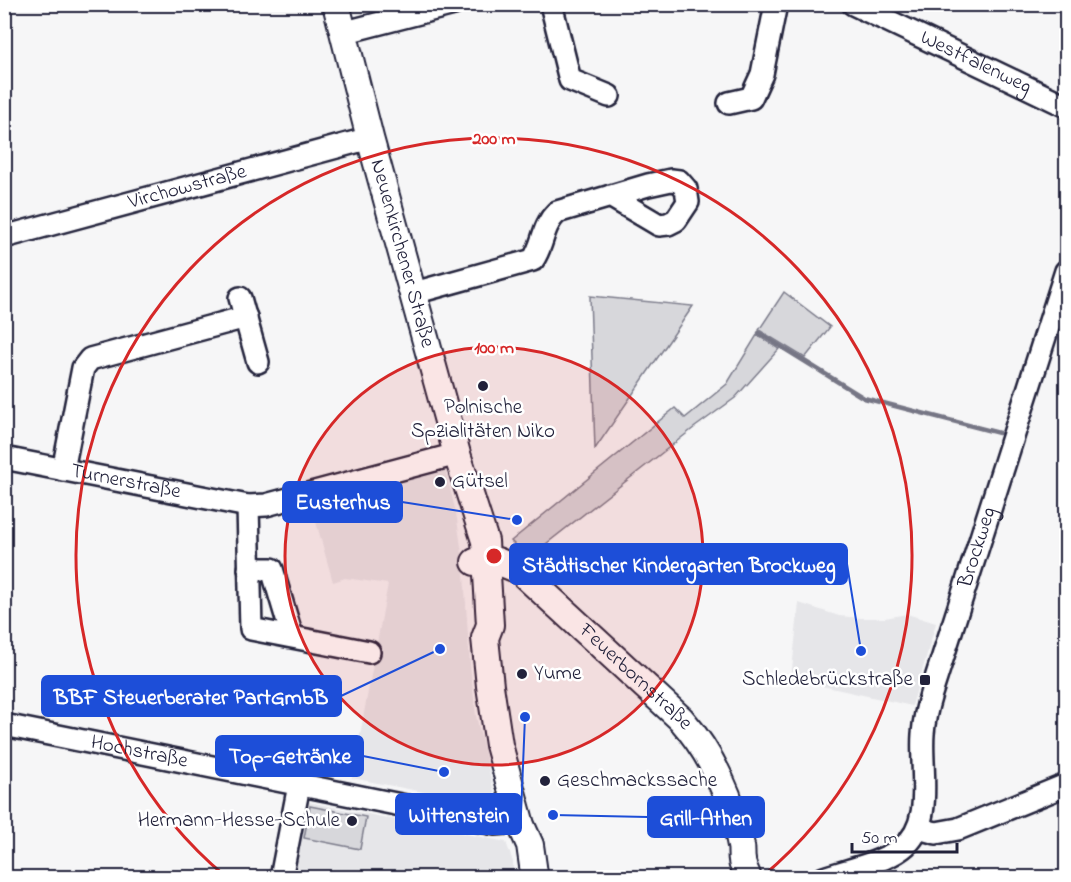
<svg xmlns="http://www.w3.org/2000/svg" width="1071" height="882" font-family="'Indie Flower',sans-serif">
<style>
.built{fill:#e6e6e9}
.green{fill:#d7d7db;stroke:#7c7c8b;stroke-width:1.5}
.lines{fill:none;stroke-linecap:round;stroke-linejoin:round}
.stream{stroke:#767685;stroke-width:4.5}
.minor-casing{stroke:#22223b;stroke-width:26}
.major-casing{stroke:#22223b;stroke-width:30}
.minor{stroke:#fff;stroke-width:21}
.major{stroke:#fff;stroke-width:26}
.ring{fill:none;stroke:#d62828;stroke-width:3}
.poi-dot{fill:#22223b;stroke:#fff;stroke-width:2}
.labels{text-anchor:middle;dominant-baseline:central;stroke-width:5;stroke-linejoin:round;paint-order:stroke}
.street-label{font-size:21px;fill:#22223b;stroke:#fff}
.poi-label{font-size:21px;fill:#22223b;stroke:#fff;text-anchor:start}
.centre{fill:#d62828;stroke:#fff;stroke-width:3}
.ring-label{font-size:18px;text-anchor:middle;font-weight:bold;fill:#d62828;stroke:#fff;stroke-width:5;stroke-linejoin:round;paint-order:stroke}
.leader{fill:none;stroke:#1d4ed8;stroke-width:2}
.callout-dot{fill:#1d4ed8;stroke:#fff;stroke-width:2}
.callout{fill:#1d4ed8;stroke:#1d4ed8;stroke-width:2}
.callout-label{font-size:22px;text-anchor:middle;font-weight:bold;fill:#fff}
</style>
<rect width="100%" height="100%" fill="#f6f6f7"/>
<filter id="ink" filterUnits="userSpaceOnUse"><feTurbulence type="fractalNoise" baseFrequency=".0167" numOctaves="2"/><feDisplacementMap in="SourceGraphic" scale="12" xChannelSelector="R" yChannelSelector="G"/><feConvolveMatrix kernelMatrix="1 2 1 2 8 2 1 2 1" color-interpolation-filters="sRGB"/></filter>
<g filter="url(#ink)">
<path class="built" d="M445 468 456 513 463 560 470 665 476 716 497 804 494 806 352 778 388 584 345 578 333 582 311 504Z
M799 603 839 616 861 618H885L907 614 936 623 912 706 791 679Z
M303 801 506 842 513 862V878H288Z"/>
<path class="green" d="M784 292 830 327 805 358 759 330Z
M590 296 693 306 595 449Z
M757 335 779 349 735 398 695 427 528 558 511 541 675 408 685 418 727 384Z
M310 806 366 817 360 849 304 838Z"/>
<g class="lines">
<path class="stream" d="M759 333 864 398 999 433"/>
<defs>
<g id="minor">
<path d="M551 4 570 80 609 96"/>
<path id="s1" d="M853 4 1066 106"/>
<path d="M342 33 454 4"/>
<path d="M729 103 751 98 762 74 776 4"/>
<path id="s2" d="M4 237 370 138"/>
<path d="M414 293 533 260C545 242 541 228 557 212L648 185 671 180 679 181 686 189 688 202 676 220 668 224 659 225 610 196"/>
<path d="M240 298 258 362"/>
<path id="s3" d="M4 458 248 506 266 505 457 454"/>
<path d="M63 470 83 368 90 359 246 317"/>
<path d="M248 506 251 629 369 652"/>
<path d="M249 569H272L292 636"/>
<path id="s4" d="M4 725 495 824 520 822"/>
<path d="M918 828 936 833 958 829 1066 785"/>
<path d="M281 878 299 785"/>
<path id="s5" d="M824 878C847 870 882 863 902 848 935 824 920 770 923 734 924 721 927 707 931 694L1066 271"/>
</g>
<g id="major">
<path id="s6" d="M336 4 370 138 457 454 485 541 490 625 485 638 490 686 499 745 521 825 530 845 534 873 532 878"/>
<path id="s7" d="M475 562 497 561 519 570 681 719C711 753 734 801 741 846 742 850 741 855 742 860 742 866 746 872 748 878"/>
</g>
</defs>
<use href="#minor" class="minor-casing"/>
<use href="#major" class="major-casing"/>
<use href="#minor" class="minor"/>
<use href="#major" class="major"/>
</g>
</g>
<circle cx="494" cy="556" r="209" fill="#d62828" fill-opacity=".12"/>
<g class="ring">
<circle cx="494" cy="556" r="209"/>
<path d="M225 876A418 418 0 1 1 763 876"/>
</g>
<g class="poi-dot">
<circle cx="483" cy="386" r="6"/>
<circle cx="440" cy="482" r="6"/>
<circle cx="522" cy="674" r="6"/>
<rect x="919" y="674" width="12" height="12" rx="3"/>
<circle cx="545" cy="781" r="6"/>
<circle cx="352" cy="821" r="6"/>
</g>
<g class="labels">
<g class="street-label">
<text stroke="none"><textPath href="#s1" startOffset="136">Westfalenweg</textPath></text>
<text stroke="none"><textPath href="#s2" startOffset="190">Virchowstraße</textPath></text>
<text stroke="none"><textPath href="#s6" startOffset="258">Neuenkirchener Straße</textPath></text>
<text stroke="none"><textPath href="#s3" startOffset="124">Turnerstraße</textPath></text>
<text stroke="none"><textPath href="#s5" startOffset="399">Brockweg</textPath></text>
<text stroke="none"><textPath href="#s7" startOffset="204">Feuerbornstraße</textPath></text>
<text stroke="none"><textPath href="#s4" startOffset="138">Hochstraße</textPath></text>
</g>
<g class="poi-label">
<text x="483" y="408" text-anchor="middle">Polnische<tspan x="483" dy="24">Spzialitäten Niko</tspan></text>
<text x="452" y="482">Gütsel</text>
<text x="534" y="674">Yume</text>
<text x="913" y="680" text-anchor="end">Schledebrückstraße</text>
<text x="557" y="781">Geschmackssache</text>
<text x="340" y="821" text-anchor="end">Hermann-Hesse-Schule</text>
</g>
</g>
<circle cx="494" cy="556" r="9" class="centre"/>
<g class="ring-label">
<text x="494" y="144">200 m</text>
<text x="494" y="353">100 m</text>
</g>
<path class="leader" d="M517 520L402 502M861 651L847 564M440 649L341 696M444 772L363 756M525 717L521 814M553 815L648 817"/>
<g class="callout-dot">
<circle cx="517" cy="520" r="6"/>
<circle cx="861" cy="651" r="6"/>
<circle cx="440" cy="649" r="6"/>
<circle cx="444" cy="772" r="6"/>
<circle cx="525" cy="717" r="6"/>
<circle cx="553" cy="815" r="6"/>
</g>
<g class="callout">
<rect x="283" y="482" width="119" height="40" rx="6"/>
<rect x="510" y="544" width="337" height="40" rx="6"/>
<rect x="42" y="676" width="299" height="40" rx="6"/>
<rect x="216" y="736" width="147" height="40" rx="6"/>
<rect x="396" y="794" width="125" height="40" rx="6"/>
<rect x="648" y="797" width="116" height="40" rx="6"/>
</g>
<g class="callout-label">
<text x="343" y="509">Eusterhus</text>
<text x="679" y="572">Städtischer Kindergarten Brockweg</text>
<text x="191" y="704">BBF Steuerberater PartGmbB</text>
<text x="290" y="763">Top-Getränke</text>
<text x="459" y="822">Wittenstein</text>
<text x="706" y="825">Grill-Athen</text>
</g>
<rect width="1071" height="882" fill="none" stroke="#fff" stroke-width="24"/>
<rect x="12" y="12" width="1047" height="858" fill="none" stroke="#22223b" stroke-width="2" filter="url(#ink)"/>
<path d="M852 843v9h105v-9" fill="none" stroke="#22223b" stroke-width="3"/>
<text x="861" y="843" font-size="18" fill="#22223b" stroke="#ffffff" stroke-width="4.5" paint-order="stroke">50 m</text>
</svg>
